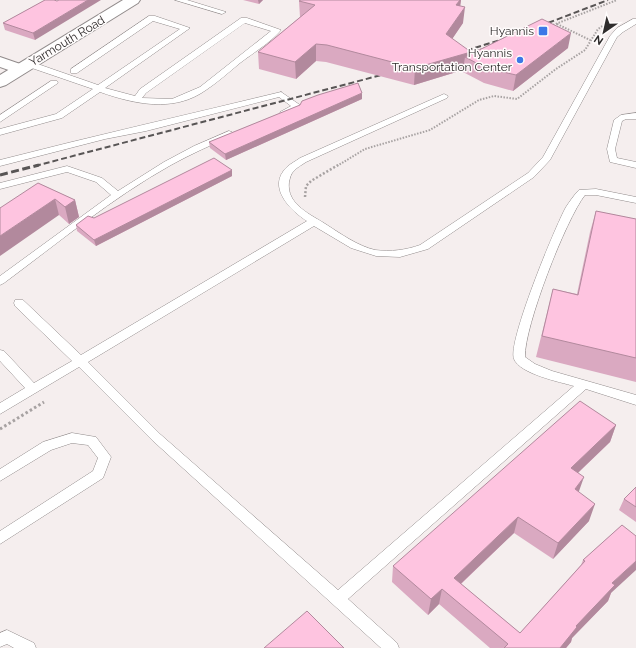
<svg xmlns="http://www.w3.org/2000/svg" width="636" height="648" font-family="Raleway,sans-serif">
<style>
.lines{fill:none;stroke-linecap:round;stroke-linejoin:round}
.service-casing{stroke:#918b8b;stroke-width:1}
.minor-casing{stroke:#918b8b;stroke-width:2}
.secondary-casing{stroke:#918b8b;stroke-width:2}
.path-far2{stroke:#a7a2a2;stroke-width:2;stroke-dasharray:1.5 1.5;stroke-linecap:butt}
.path-far1{stroke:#a7a2a2;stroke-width:2.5;stroke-dasharray:2 2;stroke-linecap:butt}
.path{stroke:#a7a2a2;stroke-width:3;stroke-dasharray:2.5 2.5;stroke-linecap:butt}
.service{fill:#fff;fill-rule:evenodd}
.minor{fill:#fff;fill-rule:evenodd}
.secondary{fill:#fff;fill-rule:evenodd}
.rail-far1{stroke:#585555;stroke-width:2;stroke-dasharray:6 3;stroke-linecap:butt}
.rail{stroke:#585555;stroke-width:3;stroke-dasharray:8 3.5;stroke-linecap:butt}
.wall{fill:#daa9c1}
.shaded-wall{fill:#b2899d}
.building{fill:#fec4e0;stroke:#b2899d}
.poi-dot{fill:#3c78e7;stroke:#fffcfc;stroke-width:1.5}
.labels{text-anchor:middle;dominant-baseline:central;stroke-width:3;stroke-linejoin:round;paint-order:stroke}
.far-poi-label{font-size:12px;fill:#2f2c2c;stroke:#fffcfc;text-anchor:end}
.far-street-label{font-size:12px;fill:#2f2c2c;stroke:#fffcfc}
</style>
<rect width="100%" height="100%" fill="#f5eeee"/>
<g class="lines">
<defs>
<path id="service" d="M175 0H187L226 12 222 14Z
M149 16H155L190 28 105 88 135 96 140 89 241 18H247L281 30C270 43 253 53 240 63 229 72 218 82 206 90 174 113 134 104 100 92L62 118 0 135V129L56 114 93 89 26 66V62H32L98 85 180 29 153 21 77 73H71V69ZM245 23 271 31 200 87 172 99 142 98 146 93Z
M633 19H636V24L623 32 617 37 550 160 534 177 428 249 400 257 376 256 351 248 314 226 88 362 160 434 338 590 574 386C560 382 520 374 514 359 507 343 555 227 566 207 570 201 574 195 579 190L596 189 636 197V203L596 195H585C566 219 524 327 525 357L535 364 552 371 636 395V405L586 389 348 599 397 643 399 648H381L152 440 79 367 0 414V403L25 388 0 361V350L4 351 34 383 72 361 15 306 14 303 15 300H23L81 355 307 221C291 211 266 187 287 167 290 164 296 161 300 158L444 94 448 96 447 98 306 162C302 165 297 167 294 171 291 173 290 178 289 182 286 205 312 215 327 225 341 234 358 246 375 250 391 252 406 250 420 245L528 173 543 157 610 36 617 28Z
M51 81H57L58 83 0 122V115Z
M281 92 300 105 301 107 300 109 287 114H281L280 112 291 106 279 97 146 131 105 139 0 166V160C93 136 187 115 281 92Z
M636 113V119H626L622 121 615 149 617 158 636 162V168L610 162 607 149 614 120 621 115Z
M229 131 232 132 233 134 232 136C211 145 191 154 171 165 112 198 58 243 4 283L0 285V276L111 195 96 182 67 172 0 189V183L67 166 102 178 118 191 164 162 194 146Z
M72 433 96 437 111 457 103 478 0 544V531L93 471 98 458 88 445 72 443 51 450 0 481V469L43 442Z
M7 630 34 643 36 648H14L7 644 0 647V633Z"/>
<path id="minor" d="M0 57 26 66 28 69 26 72 20 74 0 67Z"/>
<path id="secondary" d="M123 0H140L138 3 6 85 0 87V75Z"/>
</defs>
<use href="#service" class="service-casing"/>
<use href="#minor" class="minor-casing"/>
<use href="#secondary" class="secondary-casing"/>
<path class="path-far2" d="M557 24 590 40
M553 25 617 0
M469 53 485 48
M337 166 365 149 430 130 479 100 494 96 517 99 556 69 585 50 598 29 604 25"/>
<path class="path-far1" d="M305 197 306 186 311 181 338 165"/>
<path class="path" d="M0 429 44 402"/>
<use href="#service" class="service"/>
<use href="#minor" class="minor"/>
<use href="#secondary" class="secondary"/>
<path class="rail-far1" d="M540 26 608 0
M458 53 510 37
M35 166 389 73"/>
<path class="rail" d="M0 175 39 165"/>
</g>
<path class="wall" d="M45 0 35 40 5 30 3 23Z
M243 0H263L259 4Z
M461 0 460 6 463 23 452 39 470 54 568 48 513 91 484 83 463 72V70L414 85 326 62 316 61 296 79 259 69 258 52 300 17 299 1Z
M362 99 226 160 210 148 209 142 300 105Z
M232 170V176L96 246 77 231 76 225Z
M38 183 75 200 79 217 69 224 59 215Z
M596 211 636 219V382L536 357 553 289 577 294 590 232Z
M616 425 610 442 578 473 579 492 589 521 553 559 514 533 461 584 520 633 581 565 583 560 622 525 611 593 608 601 572 638 571 642 566 648H490L439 604 428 615 392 582 393 566Z
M636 487V522L619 510 624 499Z"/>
<path class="shaded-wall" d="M88 0H101L35 40 33 33Z
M258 0H263L259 4Z
M452 0H461L459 15Z
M465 7 463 23 444 51 446 34Z
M571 33 568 48 513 91 516 75Z
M316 44V61L296 79 295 62Z
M471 52 470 59 465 57 463 70 414 85 415 68Z
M362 93V99L226 160 225 154Z
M232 170V176L96 246 94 240Z
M55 199 59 215 0 256V236Z
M75 200 79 217 69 224 65 207Z
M616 425 610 442 565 485 571 468Z
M584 477 578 494 575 489Z
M595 504 589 521 553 559 558 543Z
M518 517 514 533 451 593 454 578Z
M636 561V570L611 593 608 601 572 638 571 642 566 648H560L576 626 612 583Z
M442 589 439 604 428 615 431 599Z"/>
<path class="building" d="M45 0H54L57 1 59 0H88L33 33 3 23Z
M301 0H460L456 5 465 7 446 34 471 52 415 68 327 45 316 44 295 62 258 52 315 5 299 1Z
M542 19 571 33 516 75 486 68 465 57Z
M358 83 362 93 225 154 209 142 300 105 302 101 318 95Z
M214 158 232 170 94 240 76 225 88 216 94 218Z
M38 183 75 200 65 207 55 199 0 236V208Z
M596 211 636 219V358L542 336 553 289 578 295Z
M580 401 616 425 571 468 584 477 575 489 595 504 558 543 518 517 454 578 520 633 585 561 583 560 622 525 636 536V561L612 583 615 585 576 626 577 627 560 648H504L508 644 442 589 431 599 393 566Z
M636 487V507L624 499Z
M307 611 344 648H264Z"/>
<g class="poi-dot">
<rect x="538" y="26" width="10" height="10" rx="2"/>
<circle cx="520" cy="60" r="4"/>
</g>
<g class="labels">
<g class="far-poi-label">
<text x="534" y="31">Hyannis</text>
<text x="512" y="53">Hyannis<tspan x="512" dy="14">Transportation Center</tspan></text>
</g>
<g class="far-street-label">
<text transform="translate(67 41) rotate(-31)">Yarmouth Road</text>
</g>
</g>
<g transform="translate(604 32) rotate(214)" stroke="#fffcfc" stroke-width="3" paint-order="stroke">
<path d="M0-3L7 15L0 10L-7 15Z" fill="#2f2c2c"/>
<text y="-6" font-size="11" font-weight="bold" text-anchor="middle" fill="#2f2c2c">N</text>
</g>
</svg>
